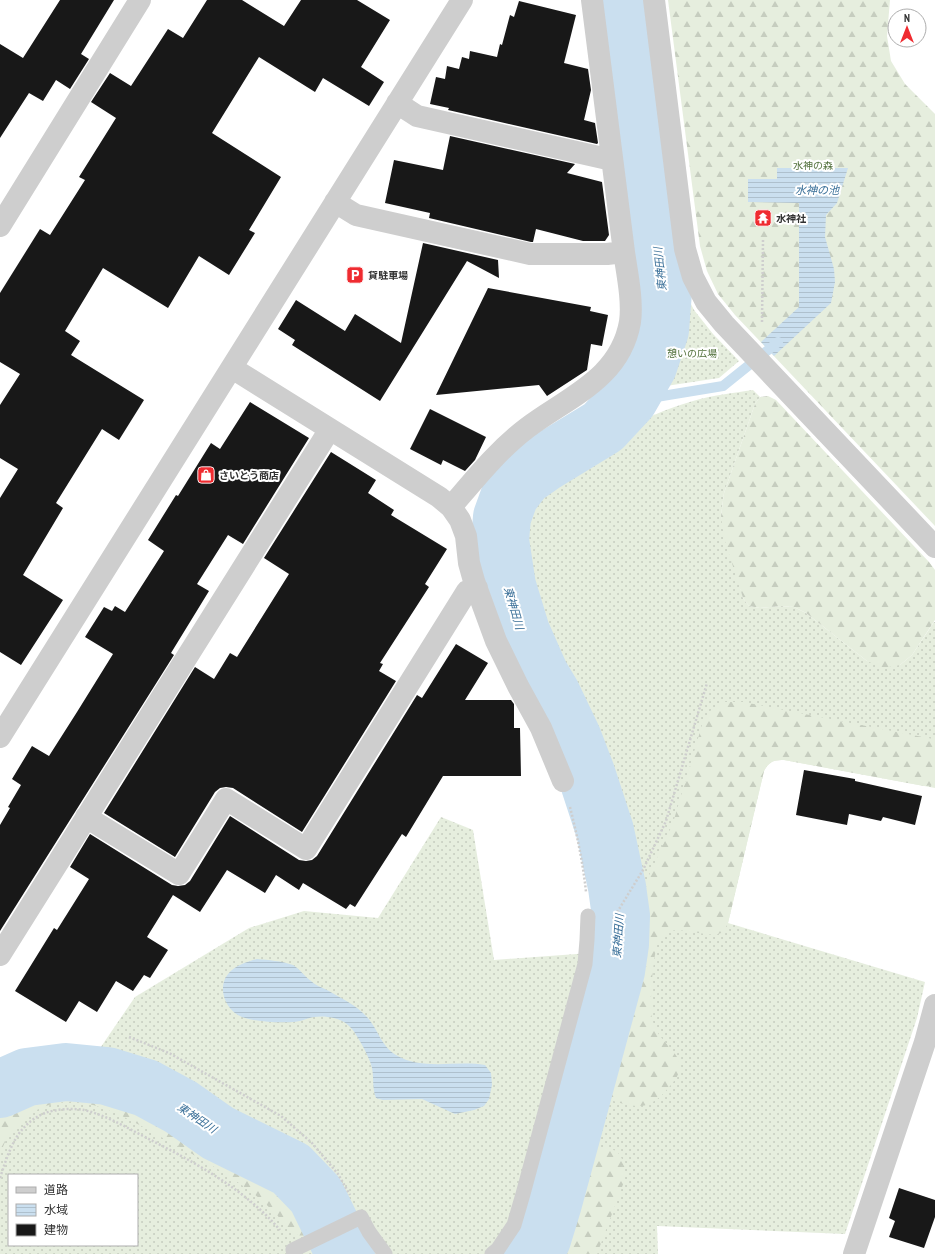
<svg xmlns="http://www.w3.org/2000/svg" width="935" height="1254" font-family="'PT Sans Narrow','Noto Sans JP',sans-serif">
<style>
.grass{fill:url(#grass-dots);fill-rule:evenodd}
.forest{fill:url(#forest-firs)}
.water{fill:url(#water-rules)}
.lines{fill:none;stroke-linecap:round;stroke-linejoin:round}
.stream{stroke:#cadfef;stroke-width:10}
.river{stroke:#cadfef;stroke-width:58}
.building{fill:#181818}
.path{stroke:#cecece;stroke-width:2.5;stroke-dasharray:2 2;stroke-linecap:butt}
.lane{stroke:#cecece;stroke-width:15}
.street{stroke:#cecece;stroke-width:22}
.labels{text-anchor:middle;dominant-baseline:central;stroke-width:4;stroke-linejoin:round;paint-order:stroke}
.park-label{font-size:10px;fill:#51703b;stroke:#fff}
.poi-label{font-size:10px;font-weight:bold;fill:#313131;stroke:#fff;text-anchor:start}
.water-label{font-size:11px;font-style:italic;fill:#396f98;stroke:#fff}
</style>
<defs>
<pattern id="grass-dots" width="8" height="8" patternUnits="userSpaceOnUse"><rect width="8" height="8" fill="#e6eede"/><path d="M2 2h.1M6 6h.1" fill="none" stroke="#c6cdbf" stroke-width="1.8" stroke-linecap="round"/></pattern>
<pattern id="forest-firs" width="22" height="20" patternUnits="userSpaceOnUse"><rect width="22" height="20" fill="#e6eede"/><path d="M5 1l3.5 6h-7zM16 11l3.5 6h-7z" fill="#c6cdbf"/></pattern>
<pattern id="water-rules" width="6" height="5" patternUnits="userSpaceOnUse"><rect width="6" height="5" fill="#cadfef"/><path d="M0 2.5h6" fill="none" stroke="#aec0cd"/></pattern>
</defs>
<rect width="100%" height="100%" fill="#fff"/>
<path class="grass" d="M675 273 694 310 713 334 739 361 719 378 646 389 657 370 669 332Z
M753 390 760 397 755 404 724 493 721 516 743 598 749 606 760 608 781 606 794 607 806 613 867 661 900 665 912 655 934 622H935V788L784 760C773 760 769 762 764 771L728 923 925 982 917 1018 845 1234 657 1226 658 1254H550L556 1245 568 1207 630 974C633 954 637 934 636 914 632 865 616 813 599 767 592 748 585 728 576 710 569 695 559 682 552 667 534 628 501 544 522 503 534 482 571 464 591 451 610 440 628 428 647 418 660 412 679 405 693 401 712 395 734 393 753 390Z
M441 817 473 830 494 960 604 952 602 968 540 1199 529 1233 515 1254H364L354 1241 328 1187 300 1157 225 1120 189 1094 151 1074 94 1057 135 997 249 928 304 911 378 918Z
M67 1087 104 1090 140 1101 173 1119 211 1145 282 1181 304 1204 328 1254H0V1108C17 1090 44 1090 67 1087ZM9 1175H137V1245H9Z"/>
<path class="forest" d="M668 0H890L887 36 891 61 905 84 935 114V526L735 315 718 294 707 271 700 246Z
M768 396 776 400 929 562 935 570V620L912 655 900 665 883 668 867 661 806 613 794 607 781 606 760 608 749 606 743 598 724 538 721 516 724 493 755 404 760 397Z
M725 702H743L933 739 935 741V785L924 786 784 760C773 760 769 762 764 771L728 923C726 927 724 931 721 933 706 940 673 920 660 938 653 947 649 1007 652 1019 653 1023 656 1028 658 1033 664 1043 679 1054 680 1065 680 1074 675 1080 670 1086 664 1093 658 1100 649 1104 639 1109 618 1103 608 1099L602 1088 603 1076 630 974 635 945 636 915 641 893 673 823 702 725 711 710Z
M67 1087 104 1090 140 1101 173 1119 211 1145 282 1181 304 1204 312 1221 311 1229 308 1235C302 1236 299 1236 293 1233 287 1230 282 1221 277 1215 269 1207 260 1198 250 1191 222 1170 190 1152 159 1136 136 1123 111 1108 84 1103 57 1098 28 1109 12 1131 6 1137 3 1147 0 1155V1108C17 1090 44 1090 67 1087Z
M602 1147 617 1151 625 1164V1179L597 1254H550L556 1245 579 1166 587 1153Z"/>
<path class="water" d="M777 168H848L837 203 826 215 825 237 834 269 835 282 831 303 774 356 761 342 799 307V203L748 202V179H777Z
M257 959C268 960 282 961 293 965 300 969 304 976 311 981 315 985 321 987 327 990 341 998 356 1005 367 1017 378 1029 381 1046 396 1055 422 1071 456 1060 485 1065L491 1073 492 1085 489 1099 484 1106 474 1110 455 1114 422 1099 383 1100 376 1098C372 1088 374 1078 372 1068 371 1060 357 1034 351 1028 343 1018 326 1015 314 1017 307 1018 300 1022 293 1022 279 1023 256 1022 242 1017 224 1010 215 984 232 970 238 965 249 961 257 959Z"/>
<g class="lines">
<path class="stream" d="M626 402 723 386 778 342"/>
<path class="river" d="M0 1089 27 1077 66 1072 107 1076 146 1088 181 1107 218 1133 291 1169 316 1195 342 1248 346 1254
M532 1254 542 1239 553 1203 616 971 620 944 621 916 617 887 605 831 586 773 573 739 552 695 540 675 521 632 507 586 500 540 502 517 510 495 524 477 544 463 603 427 629 399 648 366 660 330 663 292 626 0"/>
</g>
<path class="building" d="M60 0H114L81 54 89 59 70 89 56 80 43 101 29 93 0 138V44L23 58Z
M207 0H242L284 26 301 0H357L390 20 361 67 384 82 369 106 323 78 315 92 259 57 212 133 281 177 249 230 255 233 229 275 199 256 168 308 103 268 65 331 80 341 71 355 144 400 119 440 102 429 56 503 63 508 23 575 63 600 21 665 0 652V498L18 469 0 458V405L20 374 0 362V293L40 229 50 235 85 180 79 177 116 118 91 102 110 73 131 86 168 29 183 38Z
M519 1 576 15 564 63 588 69 591 90 584 120 595 123 598 143 597 144 448 110 449 108 430 104 436 77 445 79 447 66 459 69 462 57 469 59 470 51 497 57 500 44 502 45 510 15 514 17Z
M450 136 575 164 567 173 602 182 609 235 605 241H583L536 229 533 242H531L429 218 430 213 385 203 394 160 443 170Z
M423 243 498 260 499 278 467 261 380 401 292 345 295 340 278 329 296 300 345 331 355 314 401 343Z
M488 288 591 307 590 311 608 315 602 346 591 344 587 370 547 396 539 385 436 395Z
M250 402 309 438 243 544 228 535 197 584 209 591 171 653 174 655 0 931V825L10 808 8 807 21 785 12 779 32 746 49 756 77 712 113 654 85 637 104 607 112 611 115 606 125 612 164 551 148 540 176 495 178 496 211 443 220 449Z
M430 409 486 437 475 460 465 471 443 460 441 465 410 449Z
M331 452 376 480 368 493 394 510 391 515 447 549 425 584 429 587 380 663 383 664 379 671 396 681 302 832 233 788 226 787 220 788 215 792 175 857 104 813 195 667 214 679 230 653 237 657 289 574 264 558Z
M456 644 488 663 465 700H511L514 704V728H520L521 776H443L406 837 402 834 355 907 350 904 346 909 303 883 299 890 276 875 265 893 227 870 200 912 173 895 147 937 168 950 150 978 144 975 133 991 116 981 97 1012 79 1001 66 1022 15 991 54 928 57 930 89 879 70 867 90 834 172 885 178 886 185 885 190 881 230 816 299 860 306 861 312 860 317 856 417 695 422 698Z
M804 770 855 779V781L922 796 915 825 883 817 881 821 849 814 847 825 796 815Z
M899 1188 935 1200V1217L924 1248 889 1237 895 1221 889 1218Z"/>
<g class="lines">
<path class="path" d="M762 322 763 239
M570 807C577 835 583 863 586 892
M613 919 643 870 666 821 707 683
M129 1037 169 1053 281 1116 312 1143 338 1174 350 1195
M0 1178C9 1151 16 1125 45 1113 56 1109 73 1108 84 1110 105 1115 124 1126 143 1136 192 1161 244 1188 280 1230"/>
<path class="lane" d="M294 1254 293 1250 361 1217 369 1232 385 1254
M492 1254 498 1249 514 1225 523 1194 585 964 587 940 588 916"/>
<path class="street" d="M654 0 685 249 693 277 706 302 724 324 935 547
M397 103 417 116 612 160
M335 202 356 215 530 254H607L624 252 592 0
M0 226 140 0
M232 368 439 497 451 507 460 520 466 536 469 563 474 581 496 641 518 686 541 728 563 781
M451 507C475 479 498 450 527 428 568 397 620 379 630 322 633 301 627 273 624 252
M0 737 462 0
M86 817 179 874 226 799 306 849 467 591 477 588
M0 955 330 429
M854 1254 925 1042 935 1005"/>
</g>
<defs>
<symbol id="temple-square" viewBox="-11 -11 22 22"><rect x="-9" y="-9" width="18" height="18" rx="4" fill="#ef2b30" stroke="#fff"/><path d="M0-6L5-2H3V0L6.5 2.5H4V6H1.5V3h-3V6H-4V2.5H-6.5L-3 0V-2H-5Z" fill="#fff"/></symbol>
<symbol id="parking-square" viewBox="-11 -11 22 22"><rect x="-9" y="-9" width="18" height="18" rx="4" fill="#ef2b30" stroke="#fff"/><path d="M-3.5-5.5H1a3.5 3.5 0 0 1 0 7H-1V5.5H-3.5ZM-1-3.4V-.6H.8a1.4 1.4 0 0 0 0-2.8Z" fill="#fff"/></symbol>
<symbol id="shop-square" viewBox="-11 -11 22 22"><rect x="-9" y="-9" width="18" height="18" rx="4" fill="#ef2b30" stroke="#fff"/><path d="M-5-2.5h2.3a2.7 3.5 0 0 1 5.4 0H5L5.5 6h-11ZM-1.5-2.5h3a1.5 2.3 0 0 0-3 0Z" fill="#fff"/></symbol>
</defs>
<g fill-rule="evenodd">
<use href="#temple-square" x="753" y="208" width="20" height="20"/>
<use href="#parking-square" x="345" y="265" width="20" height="20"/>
<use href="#shop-square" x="196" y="465" width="20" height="20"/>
</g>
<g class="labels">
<g class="park-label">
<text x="813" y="165">水神の森</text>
<text x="692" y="353">憩いの広場</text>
</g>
<g class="poi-label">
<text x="776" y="218">水神社</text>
<text x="368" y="275">貸駐車場</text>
<text x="219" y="475">さいとう商店</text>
</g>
<g class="water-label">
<text x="817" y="190">水神の池</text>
<text transform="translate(660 269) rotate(-96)">東神田川</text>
<text transform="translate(514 608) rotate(74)">東神田川</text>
<text transform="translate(618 936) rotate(-86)">東神田川</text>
<text transform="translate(197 1118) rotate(34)">東神田川</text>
</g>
</g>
<rect x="8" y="1174" width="130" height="72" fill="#ffffff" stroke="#adadad"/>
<rect x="16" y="1187" width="20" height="6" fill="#cecece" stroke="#adadad"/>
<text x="44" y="1194" font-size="12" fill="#313131">道路</text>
<rect x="16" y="1204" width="20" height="12" fill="url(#water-rules)" stroke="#adadad"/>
<text x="44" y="1214" font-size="12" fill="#313131">水域</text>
<rect x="16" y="1224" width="20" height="12" fill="#181818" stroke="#adadad"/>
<text x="44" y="1234" font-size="12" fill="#313131">建物</text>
<g transform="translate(907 28)"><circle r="19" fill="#ffffff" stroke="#adadad"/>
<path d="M0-3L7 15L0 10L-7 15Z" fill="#ef2b30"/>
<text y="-6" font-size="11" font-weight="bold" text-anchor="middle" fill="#313131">N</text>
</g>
</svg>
